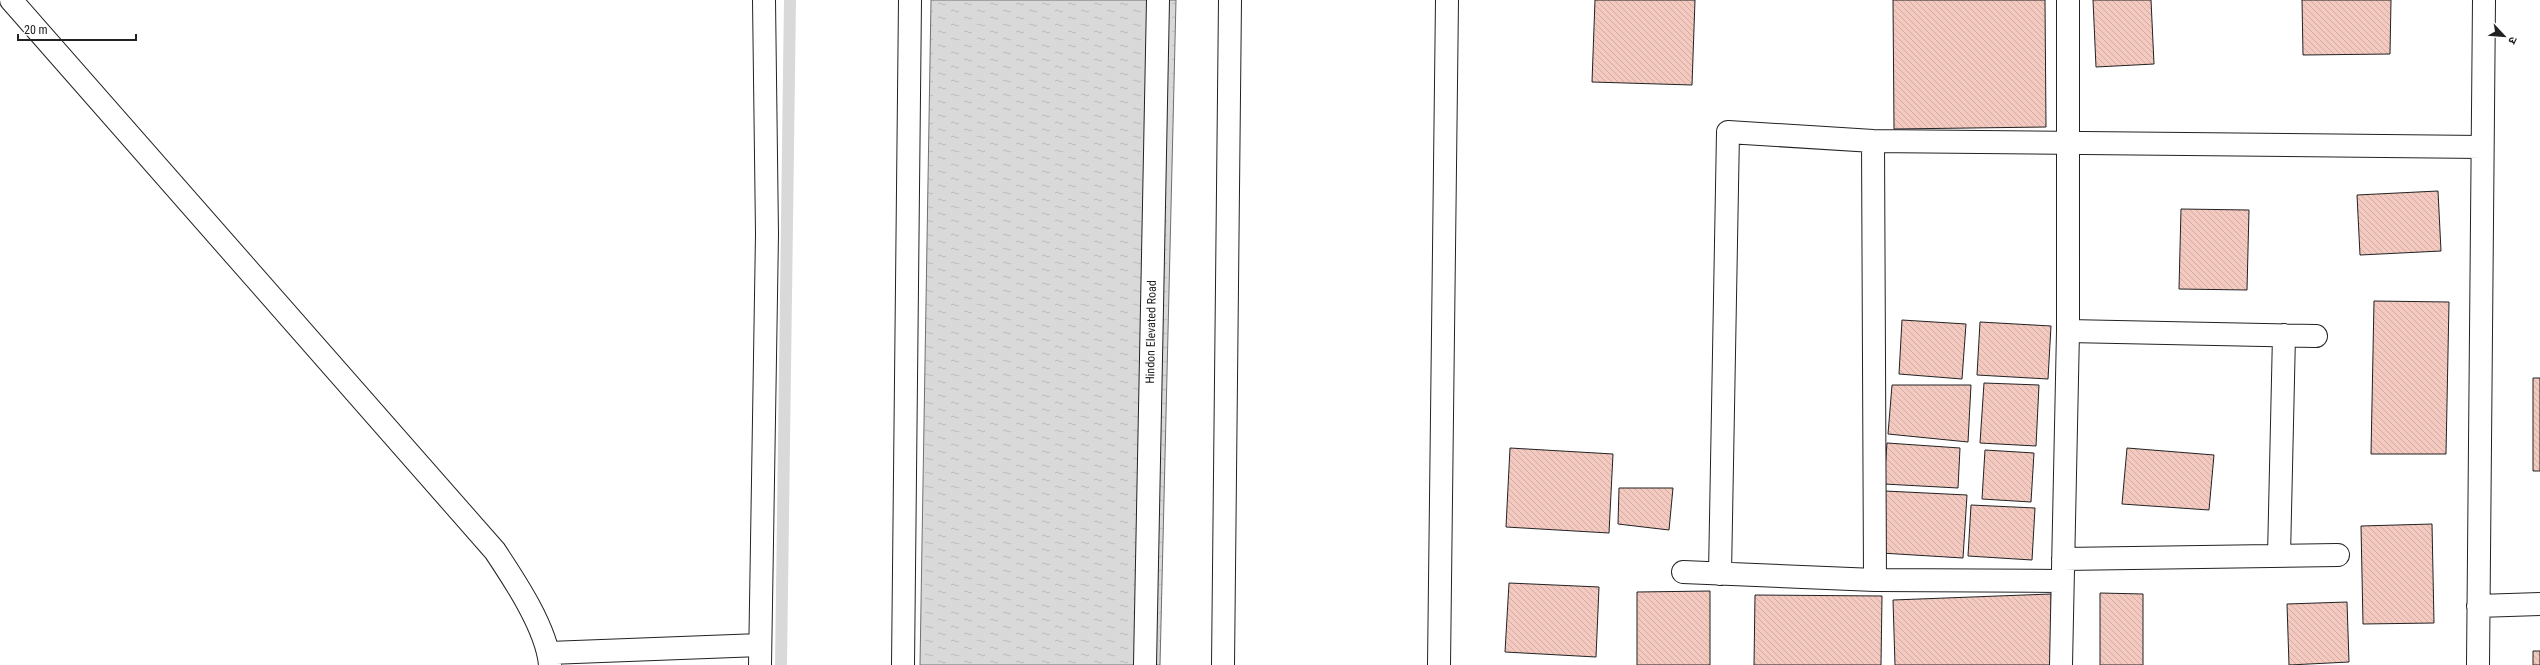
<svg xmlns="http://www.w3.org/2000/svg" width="2540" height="665" font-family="'Roboto Condensed','Noto Sans Devanagari',sans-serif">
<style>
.water{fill:url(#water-ripples);stroke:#6f6f6f}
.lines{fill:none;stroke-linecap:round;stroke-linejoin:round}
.stream{stroke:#d9d9d9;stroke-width:12}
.building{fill:url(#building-back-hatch);stroke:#222}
.minor-casing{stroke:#222;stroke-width:24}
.major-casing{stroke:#222;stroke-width:24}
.highway-casing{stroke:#222;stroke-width:24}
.minor{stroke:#fff;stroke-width:22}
.major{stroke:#fff;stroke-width:22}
.highway{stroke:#fff;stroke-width:22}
.labels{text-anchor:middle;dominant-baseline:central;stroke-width:3;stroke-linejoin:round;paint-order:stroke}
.street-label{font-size:12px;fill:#222;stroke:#fff}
</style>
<defs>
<pattern id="water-ripples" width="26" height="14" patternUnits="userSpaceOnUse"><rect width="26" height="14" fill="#d9d9d9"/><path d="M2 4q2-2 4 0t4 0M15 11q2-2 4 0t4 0" fill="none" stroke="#bababa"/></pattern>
<pattern id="building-back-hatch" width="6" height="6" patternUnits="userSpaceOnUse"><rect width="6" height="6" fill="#f3c9c0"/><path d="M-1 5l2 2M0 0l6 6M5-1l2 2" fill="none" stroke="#d0aca5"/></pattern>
</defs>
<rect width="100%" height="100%" fill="#fff"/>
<path class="water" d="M931 0H1176L1160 665H920Z"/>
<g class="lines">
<path class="stream" d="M781 665 790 0"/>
</g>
<path class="building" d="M1595 0H1695L1692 85 1592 82Z
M1893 0H2045L2046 127 1894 129Z
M2093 0H2151L2154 64 2096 67Z
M2302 0H2391L2390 54 2303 55Z
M2438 191 2441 251 2360 255 2357 195Z
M2181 209 2249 210 2247 290 2179 289Z
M2374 301 2449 302 2446 454H2371Z
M1902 320 1966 324 1962 379 1899 374Z
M1980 322 2051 326 2048 379 1977 375Z
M2533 378H2540V471H2533Z
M1984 383 2039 385 2036 446 1980 443Z
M1892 385H1971L1968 442 1888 434Z
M1887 443 1960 448 1958 488 1884 484Z
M1510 448 1613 454 1609 533 1506 527Z
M2127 448 2214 455 2209 510 2122 504Z
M1985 450 2034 453 2031 502 1982 499Z
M1619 488H1673L1669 530 1618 524Z
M1885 491 1967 495 1963 558 1881 553Z
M1971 505 2035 508 2032 560 1968 556Z
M2432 524 2434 623 2363 624 2361 526Z
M1509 583 1599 587 1596 657 1505 652Z
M1710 591V665H1637V592Z
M2100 593 2143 594V665H2100Z
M2051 594 2053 665H1895L1893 600Z
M1755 595 1882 596 1881 665H1754Z
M2347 602 2349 662 2289 665 2287 604Z
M2533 651H2540V665H2533Z"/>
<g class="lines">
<defs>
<path id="minor" d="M11 0 495 551C515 581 547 629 550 665
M1873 141 1875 580
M2068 331 2316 336
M2279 556 2284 335
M2063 559 2338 555
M1683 572 1875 580 2062 581
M1720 574 1728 132 1873 141 2482 147
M2478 606 2540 604
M549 653 760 645
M760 665 767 234 764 0
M903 665 910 0
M2061 665 2068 331V0
M2478 665 2484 0"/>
<path id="major" d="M1439 665 1447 0"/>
<path id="highway" d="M1145 665 1158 0
M1223 665 1230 0"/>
</defs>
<use href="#minor" class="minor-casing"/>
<use href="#major" class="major-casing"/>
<use href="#highway" class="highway-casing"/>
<use href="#minor" class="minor"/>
<use href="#major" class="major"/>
<use href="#highway" class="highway"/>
</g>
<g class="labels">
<g class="street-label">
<text transform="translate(1151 332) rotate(-89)">Hindon Elevated Road</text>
</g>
</g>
<g transform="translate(2504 36) rotate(116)" stroke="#ffffff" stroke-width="3" paint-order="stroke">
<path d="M0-3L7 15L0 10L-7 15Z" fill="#222222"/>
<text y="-6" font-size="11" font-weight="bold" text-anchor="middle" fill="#222222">उ</text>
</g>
<path d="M18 34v6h118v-6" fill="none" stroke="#222222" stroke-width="2"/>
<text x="24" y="34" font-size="12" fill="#222222" stroke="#ffffff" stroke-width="3" paint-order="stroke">20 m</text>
</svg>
